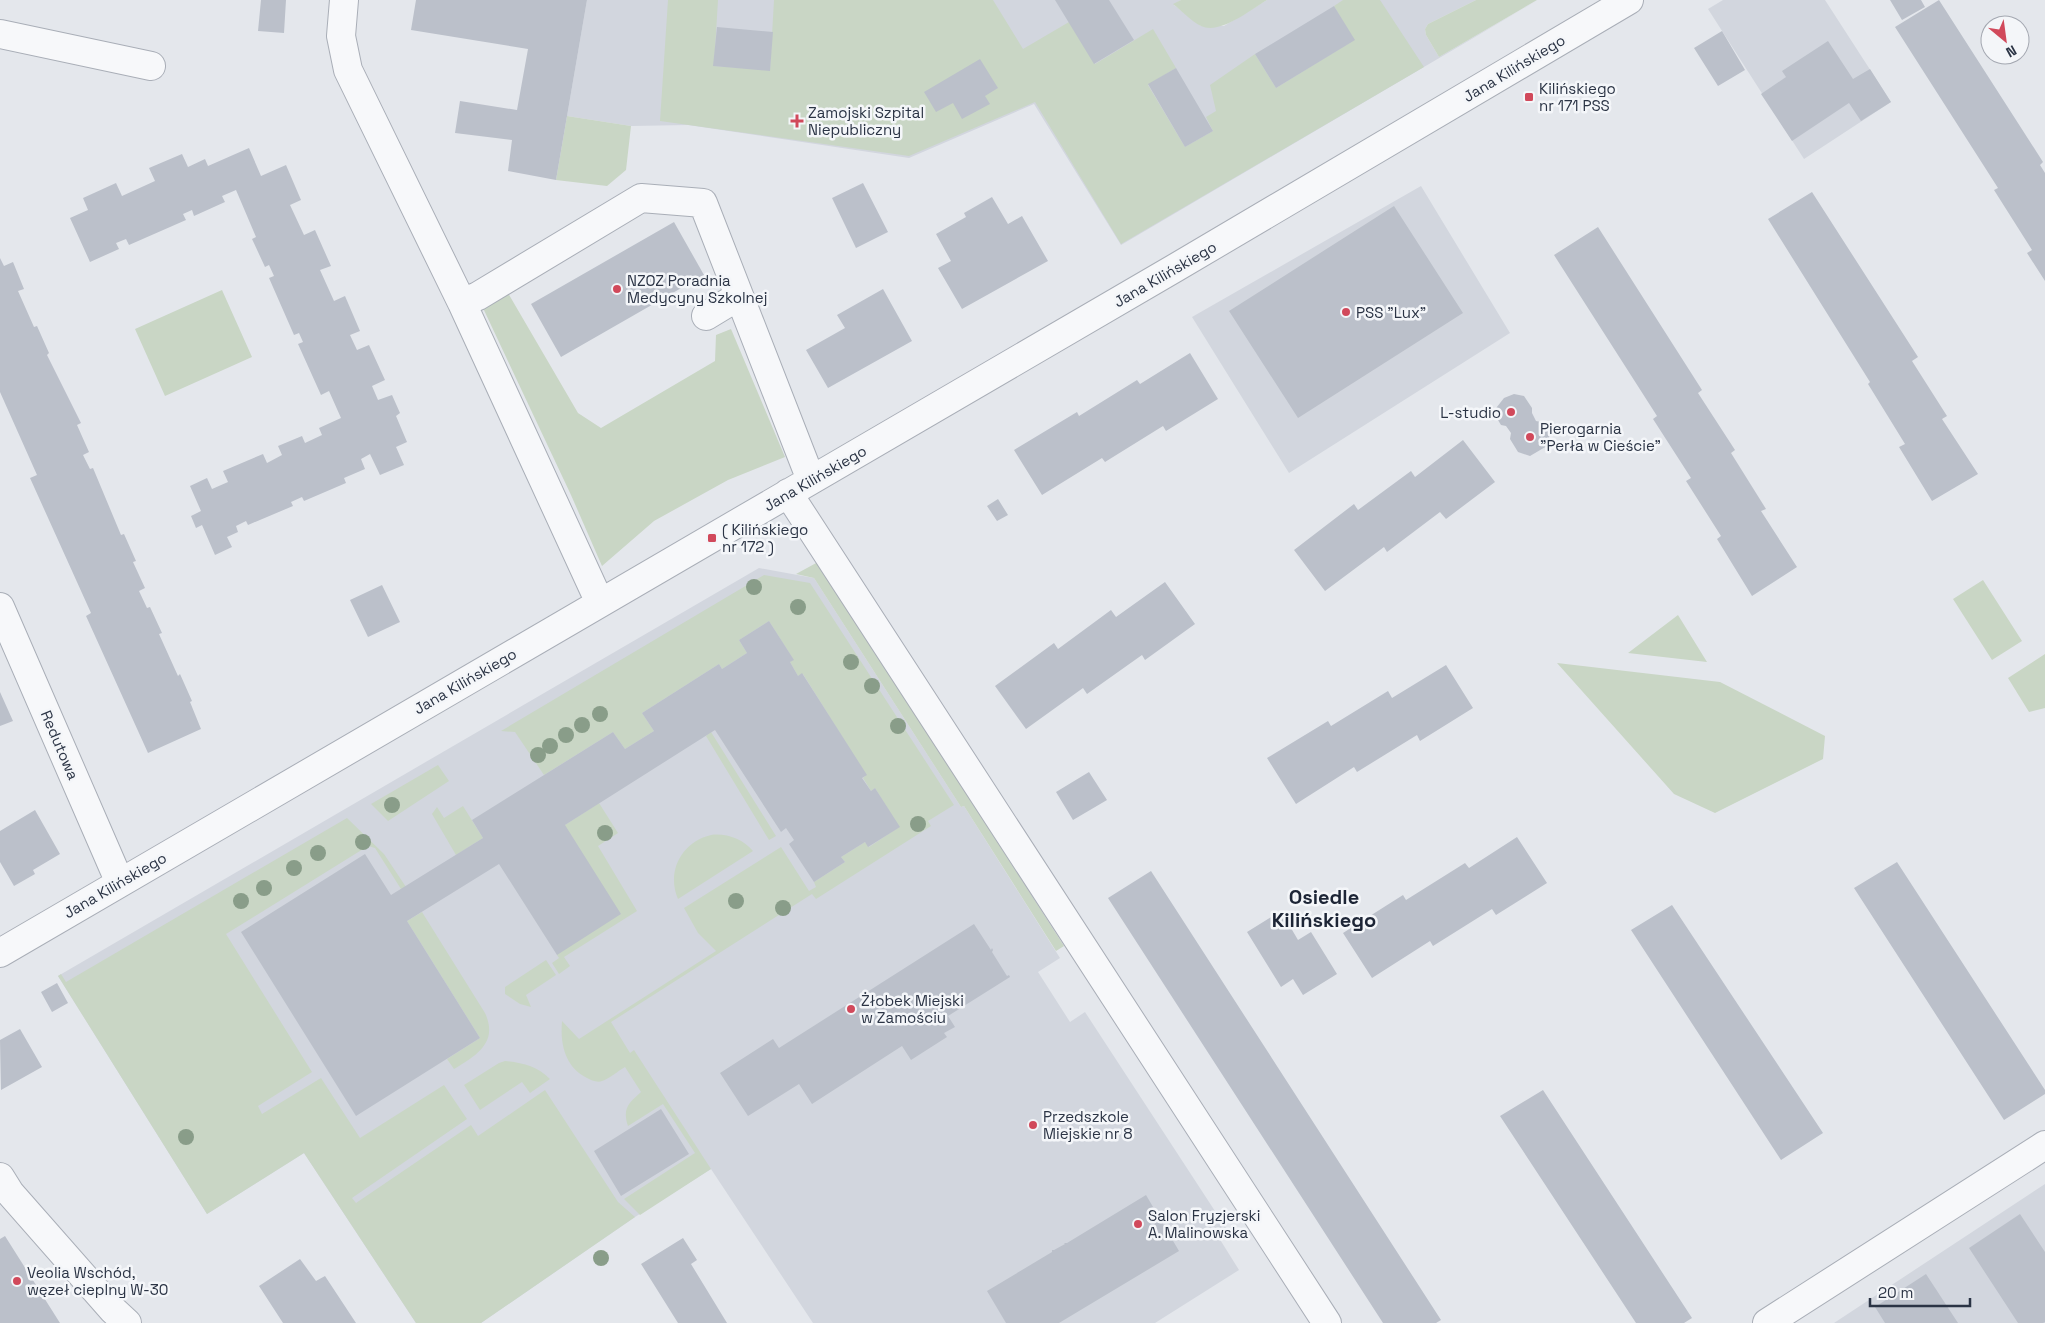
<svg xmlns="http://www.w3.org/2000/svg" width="2045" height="1323" font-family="'Space Grotesk',sans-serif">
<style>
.built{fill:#d2d6de}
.green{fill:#c9d6c5}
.building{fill:#bbc0ca}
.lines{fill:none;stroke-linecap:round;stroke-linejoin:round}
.minor-casing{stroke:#a9aeb7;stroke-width:30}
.minor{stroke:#f7f8fa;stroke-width:28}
.tree{fill:#899d89}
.poi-dot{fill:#d1495b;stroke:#f4f6f9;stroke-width:2}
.labels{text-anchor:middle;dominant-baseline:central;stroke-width:5;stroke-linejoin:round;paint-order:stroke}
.street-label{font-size:15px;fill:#2b3445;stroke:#f4f6f9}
.poi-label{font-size:15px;fill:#2b3445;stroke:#f4f6f9;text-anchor:start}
.district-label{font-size:20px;font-weight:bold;fill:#1d2536;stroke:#f4f6f9}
</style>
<rect width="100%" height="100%" fill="#e4e7ec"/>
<path class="built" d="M587 0H1181L1174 5 1201 26H1224L1267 0H1476L1428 24 1425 29 1426 35 1439 57 1538 0 1121 245 1034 104 909 158 688 125 631 126 567 116Z
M1723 0H1825L1891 102 1804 159 1708 9Z
M1421 186 1510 333 1289 473 1192 317Z
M759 568 814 578 961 807 964 806 1060 958 1038 972 1070 1022 1085 1012 1228 1231 1219 1238 1239 1270 1155 1323H813L711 1169 635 1217 481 1323H416L304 1153 207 1214 58 976Z
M2045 1184V1323H1834Z"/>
<path class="green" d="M668 0H718L714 66 770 70 774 0H993L1023 49 1069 22 1095 64 1153 29 1176 68 1148 85 1185 147 1213 131 1206 117 1216 111 1210 85 1255 54 1276 88 1354 40 1334 6 1343 0H1380L1424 67 1121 244 1035 102 909 156 660 121Z
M1181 0H1267C1250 10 1220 35 1201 26 1191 21 1182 11 1173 4Z
M1476 0H1537L1439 57 1426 35 1425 29 1428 24Z
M567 116 631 126 626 170 607 186 556 180Z
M222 290 252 357 165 396 135 329Z
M508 293 578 413 601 428 715 361 716 335 731 329 785 457 728 480 654 521 602 566 571 495 483 308Z
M818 562 1064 946 1056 951 964 806 961 807 814 578 796 574Z
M764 575 810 583 954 805 928 821 931 826 816 899 812 894 611 1022 630 1053 634 1050 711 1169 640 1215 624 1199 695 1153 663 1104 628 1126C622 1108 629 1103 641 1092L625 1067C618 1071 609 1079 602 1081 597 1083 591 1080 587 1078 565 1067 560 1044 562 1021L579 1039 716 951 698 933 684 908 781 847 809 891 816 887 814 882 845 862 841 857 865 842 869 847 899 827 875 788 871 791 863 778 866 775 803 674 798 676 790 662 793 659 769 621 739 640 747 653 722 669 719 664 642 713 654 731 625 749 613 732 544 775 515 732 501 731Z
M1983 580 2022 641 1992 660 1953 599Z
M1678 615 1707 662 1628 653Z
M2045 654V708L2029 712 2008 678Z
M1557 663 1720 682 1825 736 1823 759 1715 813 1674 794Z
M711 732 776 836 769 840 706 736Z
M438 765 449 781 388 821 371 804Z
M599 803 618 833 598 846 637 911 564 957 570 966 559 974 552 963 559 958 557 955 565 825Z
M463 806 483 838 456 855 432 814 437 807 444 818Z
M347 818 384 854 406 887 401 889 375 848 368 846 226 934 312 1072 258 1106 262 1114 321 1078 360 1138 444 1085 467 1119 352 1198 356 1203 471 1125 478 1136 545 1090 618 1202 635 1217 481 1323H416L304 1153 207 1214 58 976 61 974 66 982Z
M711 835C726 833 743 839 753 851L678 899C666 871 682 842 711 835Z
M422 912 485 1013C499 1043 475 1056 454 1069L447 1059 480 1038 407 921Z
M546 960 556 975 526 995 531 1007 520 1004 505 994V987Z
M505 1061C523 1063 537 1066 550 1079L530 1093 522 1082 480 1110 464 1085 499 1063Z"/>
<path class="building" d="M261 0H286L284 33 258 31Z
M416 0H587L556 180 508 171 512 140 455 133 460 101 517 110 528 49 411 30Z
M1055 0H1109L1134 40 1094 64Z
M1890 0H1921L1925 7 1902 20Z
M1939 0 2043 162 2040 165 2045 173V281L2027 253 2032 250 1994 190 1998 188 1895 27Z
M1334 6 1355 40 1276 88 1255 54Z
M717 27 773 32 770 71 713 66Z
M1722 31 1745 70 1718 86 1694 48Z
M1828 41 1853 79 1870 69 1891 102 1861 121 1849 103 1792 141 1761 94 1786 77 1782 71Z
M980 59 998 88 985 96 990 104 962 119 953 103 936 112 924 92Z
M1176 68 1213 131 1185 147 1148 84Z
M249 148 261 176 286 165 301 200 290 205 304 235 315 230 331 266 320 270 334 301 345 296 360 331 350 335 357 350 369 345 385 380 372 386 378 400 392 395 400 413 396 416 407 442 396 447 404 465 380 475 370 454 361 459 365 469 344 478 346 483 304 501 302 497 291 502 293 506 248 525 246 521 236 526 238 532 227 537 232 547 215 555 202 525 196 528 191 516 201 511 190 486 207 478 212 489 228 482 223 471 263 454 267 463 282 455 278 446 302 436 305 443 322 435 319 428 341 418 329 391 321 395 298 344 303 342 299 333 294 335 269 278 274 276 269 265 265 267 252 239 256 237 236 190 222 196 225 202 194 216 192 210 183 214 186 220 129 245 126 239 116 243 119 249 90 262 70 218 88 210 83 198 116 183 122 196 155 181 149 168 182 154 188 167 205 159 208 166Z
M863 183 888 232 856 248 832 198Z
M1812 192 1918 357 1912 361 1947 416 1942 419 1978 474 1932 501 1899 447 1905 444 1868 384 1870 382 1768 219Z
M992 197 1008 224 1022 216 1048 261 962 309 938 268 951 261 936 234 966 217 964 213Z
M1394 206 1463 313 1298 418 1229 311Z
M674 222 704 275 561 357 531 304Z
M1598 227 1702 390 1698 393 1735 450 1731 453 1766 509 1761 511 1797 567 1752 596 1717 539 1721 536 1686 481 1691 478 1653 419 1657 416 1554 255Z
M0 258 4 266 13 262 24 289 18 291 34 327 37 326 49 353 47 355 81 423 77 425 89 452 83 455 90 469 93 468 121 535 124 534 136 561 133 562 145 588 139 591 147 608 150 607 162 633 159 634 178 676 180 674 192 701 190 702 201 729 148 753 86 616 91 613 30 478 37 475 0 392Z
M883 289 912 341 828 388 806 350 845 328 837 315Z
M1190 353 1218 399 1166 431 1163 426 1105 462 1102 458 1042 495 1014 450 1077 412 1079 416 1137 380 1140 384Z
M1514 394 1524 396 1532 408V413L1536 421 1541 422 1550 434 1547 446 1530 456 1518 452 1510 439 1511 433 1506 426 1501 425 1493 412 1504 398Z
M1463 440 1495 482 1446 519 1440 512 1387 552 1384 547 1325 591 1294 550 1354 504 1358 510 1411 471 1415 477Z
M998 499 1008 515 997 521 987 506Z
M1165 582 1195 624 1145 660 1142 655 1087 694 1083 688 1026 729 995 686 1054 643 1058 649 1111 610 1116 617Z
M382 585 400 622 368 637 350 600Z
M769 621 794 660 790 662 798 676 802 673 867 775 862 778 871 791 875 788 900 827 868 847 865 842 841 857 845 862 814 882 789 844 794 840 786 828 781 832 715 730 565 825 621 914 557 955 499 864 407 921 480 1038 356 1116 241 932 365 854 391 895 483 838 472 820 613 732 625 749 654 731 642 713 719 664 722 669 747 653 739 640Z
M1446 665 1473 708 1420 741 1417 735 1357 772 1354 767 1296 804 1267 758 1328 721 1331 726 1388 691 1392 698Z
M0 692 13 721 0 726Z
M1089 772 1107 800 1073 820 1056 792Z
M35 810 60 854 33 870 35 874 14 886 0 862V831Z
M1517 837 1547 883 1496 915 1492 909 1433 946 1430 941 1372 978 1343 933 1403 895 1406 900 1465 863 1469 868Z
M1897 862 2045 1090V1094L2004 1120 1854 888Z
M1151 871 1441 1320 1436 1323H1383L1108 898Z
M1672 905 1823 1133 1781 1160 1631 930Z
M1281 911 1298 940 1311 932 1337 974 1303 995 1293 979 1281 987 1247 932Z
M974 924 991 950 992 948 993 950 992 952 1007 976 1009 975 1010 977 948 1016 955 1027 944 1033 947 1037 911 1060 902 1046 812 1104 799 1084 748 1116 720 1073 773 1039 779 1048Z
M57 983 68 1003 52 1012 41 992Z
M20 1029 42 1067 1 1090 0 1040Z
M1543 1090 1692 1318 1684 1323H1636L1500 1116Z
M661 1109 689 1154 621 1196 594 1151Z
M1146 1195 1179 1251 1059 1323H1006L987 1291 1052 1252V1250H1054L1065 1244 1064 1243H1067Z
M2020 1214 2045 1252V1322L2043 1323H2018L1969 1248Z
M5 1236 60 1323H0V1239Z
M683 1238 697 1260 691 1264 727 1323H678L641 1264Z
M300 1259 316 1281 325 1276 356 1323H283L259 1286Z
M1926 1274 1958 1323H1885L1875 1307Z"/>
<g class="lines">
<defs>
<path id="minor" d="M344 0 341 36 348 70 462 303 600 603
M0 34 151 66
M462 303 478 296 641 198 703 203 811 480
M706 316 739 296
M788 493 1327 1323
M0 607 120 883
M0 953 1175 268 1629 0
M0 1177 10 1193 113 1310 127 1323
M1767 1323 2045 1145"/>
</defs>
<use href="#minor" class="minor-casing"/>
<use href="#minor" class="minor"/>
</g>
<g class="tree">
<circle cx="754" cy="587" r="8"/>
<circle cx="798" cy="607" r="8"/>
<circle cx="851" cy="662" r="8"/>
<circle cx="872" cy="686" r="8"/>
<circle cx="600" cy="714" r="8"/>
<circle cx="582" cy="725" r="8"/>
<circle cx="898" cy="726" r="8"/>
<circle cx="566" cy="735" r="8"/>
<circle cx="550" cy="746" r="8"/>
<circle cx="538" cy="755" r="8"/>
<circle cx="392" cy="805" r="8"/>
<circle cx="918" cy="824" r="8"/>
<circle cx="605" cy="833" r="8"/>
<circle cx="363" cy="842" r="8"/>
<circle cx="318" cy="853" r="8"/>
<circle cx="294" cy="868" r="8"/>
<circle cx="264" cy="888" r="8"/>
<circle cx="241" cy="901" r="8"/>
<circle cx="736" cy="901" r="8"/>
<circle cx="783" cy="908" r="8"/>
<circle cx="186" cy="1137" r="8"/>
<circle cx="601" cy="1258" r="8"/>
</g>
<g class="poi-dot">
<rect x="1524" y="92" width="10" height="10" rx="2.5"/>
<path d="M794.5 113.5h5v5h5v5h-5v5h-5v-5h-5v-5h5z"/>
<circle cx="617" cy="289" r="5"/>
<circle cx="1346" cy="312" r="5"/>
<circle cx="1511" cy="412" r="5"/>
<circle cx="1530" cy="437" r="5"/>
<rect x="707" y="533" width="10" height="10" rx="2.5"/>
<circle cx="851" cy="1009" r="5"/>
<circle cx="1033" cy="1125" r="5"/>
<circle cx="1138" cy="1224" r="5"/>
<circle cx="17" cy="1281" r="5"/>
</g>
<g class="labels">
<g class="street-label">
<text transform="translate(1514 68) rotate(-31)">Jana Kilińskiego</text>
<text transform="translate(1165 274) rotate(-30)">Jana Kilińskiego</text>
<text transform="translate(815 478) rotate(-30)">Jana Kilińskiego</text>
<text transform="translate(465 681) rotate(-30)">Jana Kilińskiego</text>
<text transform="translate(60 745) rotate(67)">Redutowa</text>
<text transform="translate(115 885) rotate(-30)">Jana Kilińskiego</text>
</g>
<g class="poi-label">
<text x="1539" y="88">Kilińskiego<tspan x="1539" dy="17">nr 171 PSS</tspan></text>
<text x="808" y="112">Zamojski Szpital<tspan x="808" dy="17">Niepubliczny</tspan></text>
<text x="627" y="280">NZOZ Poradnia<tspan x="627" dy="17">Medycyny Szkolnej</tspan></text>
<text x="1356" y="312">PSS "Lux"</text>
<text x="1501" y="412" text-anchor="end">L-studio</text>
<text x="1540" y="428">Pierogarnia<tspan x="1540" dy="17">"Perła w Cieście"</tspan></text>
<text x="722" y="529">( Kilińskiego<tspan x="722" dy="17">nr 172 )</tspan></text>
<text x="861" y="1000">Żłobek Miejski<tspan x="861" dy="17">w Zamościu</tspan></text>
<text x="1043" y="1116">Przedszkole<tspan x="1043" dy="17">Miejskie nr 8</tspan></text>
<text x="1148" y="1215">Salon Fryzjerski<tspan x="1148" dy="17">A. Malinowska</tspan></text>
<text x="27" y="1272">Veolia Wschód,<tspan x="27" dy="17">węzeł cieplny W-30</tspan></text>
</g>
<g class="district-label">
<text x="1324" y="897">Osiedle<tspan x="1324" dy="23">Kilińskiego</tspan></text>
</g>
</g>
<g transform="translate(2005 40) rotate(151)"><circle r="24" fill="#f4f6f9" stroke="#a4a8b1"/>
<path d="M0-4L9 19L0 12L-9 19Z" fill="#d1495b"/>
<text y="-8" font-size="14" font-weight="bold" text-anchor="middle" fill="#2b3445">N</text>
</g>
<path d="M1870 1298v8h100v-8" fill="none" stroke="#2b3445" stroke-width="2.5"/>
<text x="1878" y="1298" font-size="15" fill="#2b3445" stroke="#f4f6f9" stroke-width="4" paint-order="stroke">20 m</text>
</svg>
